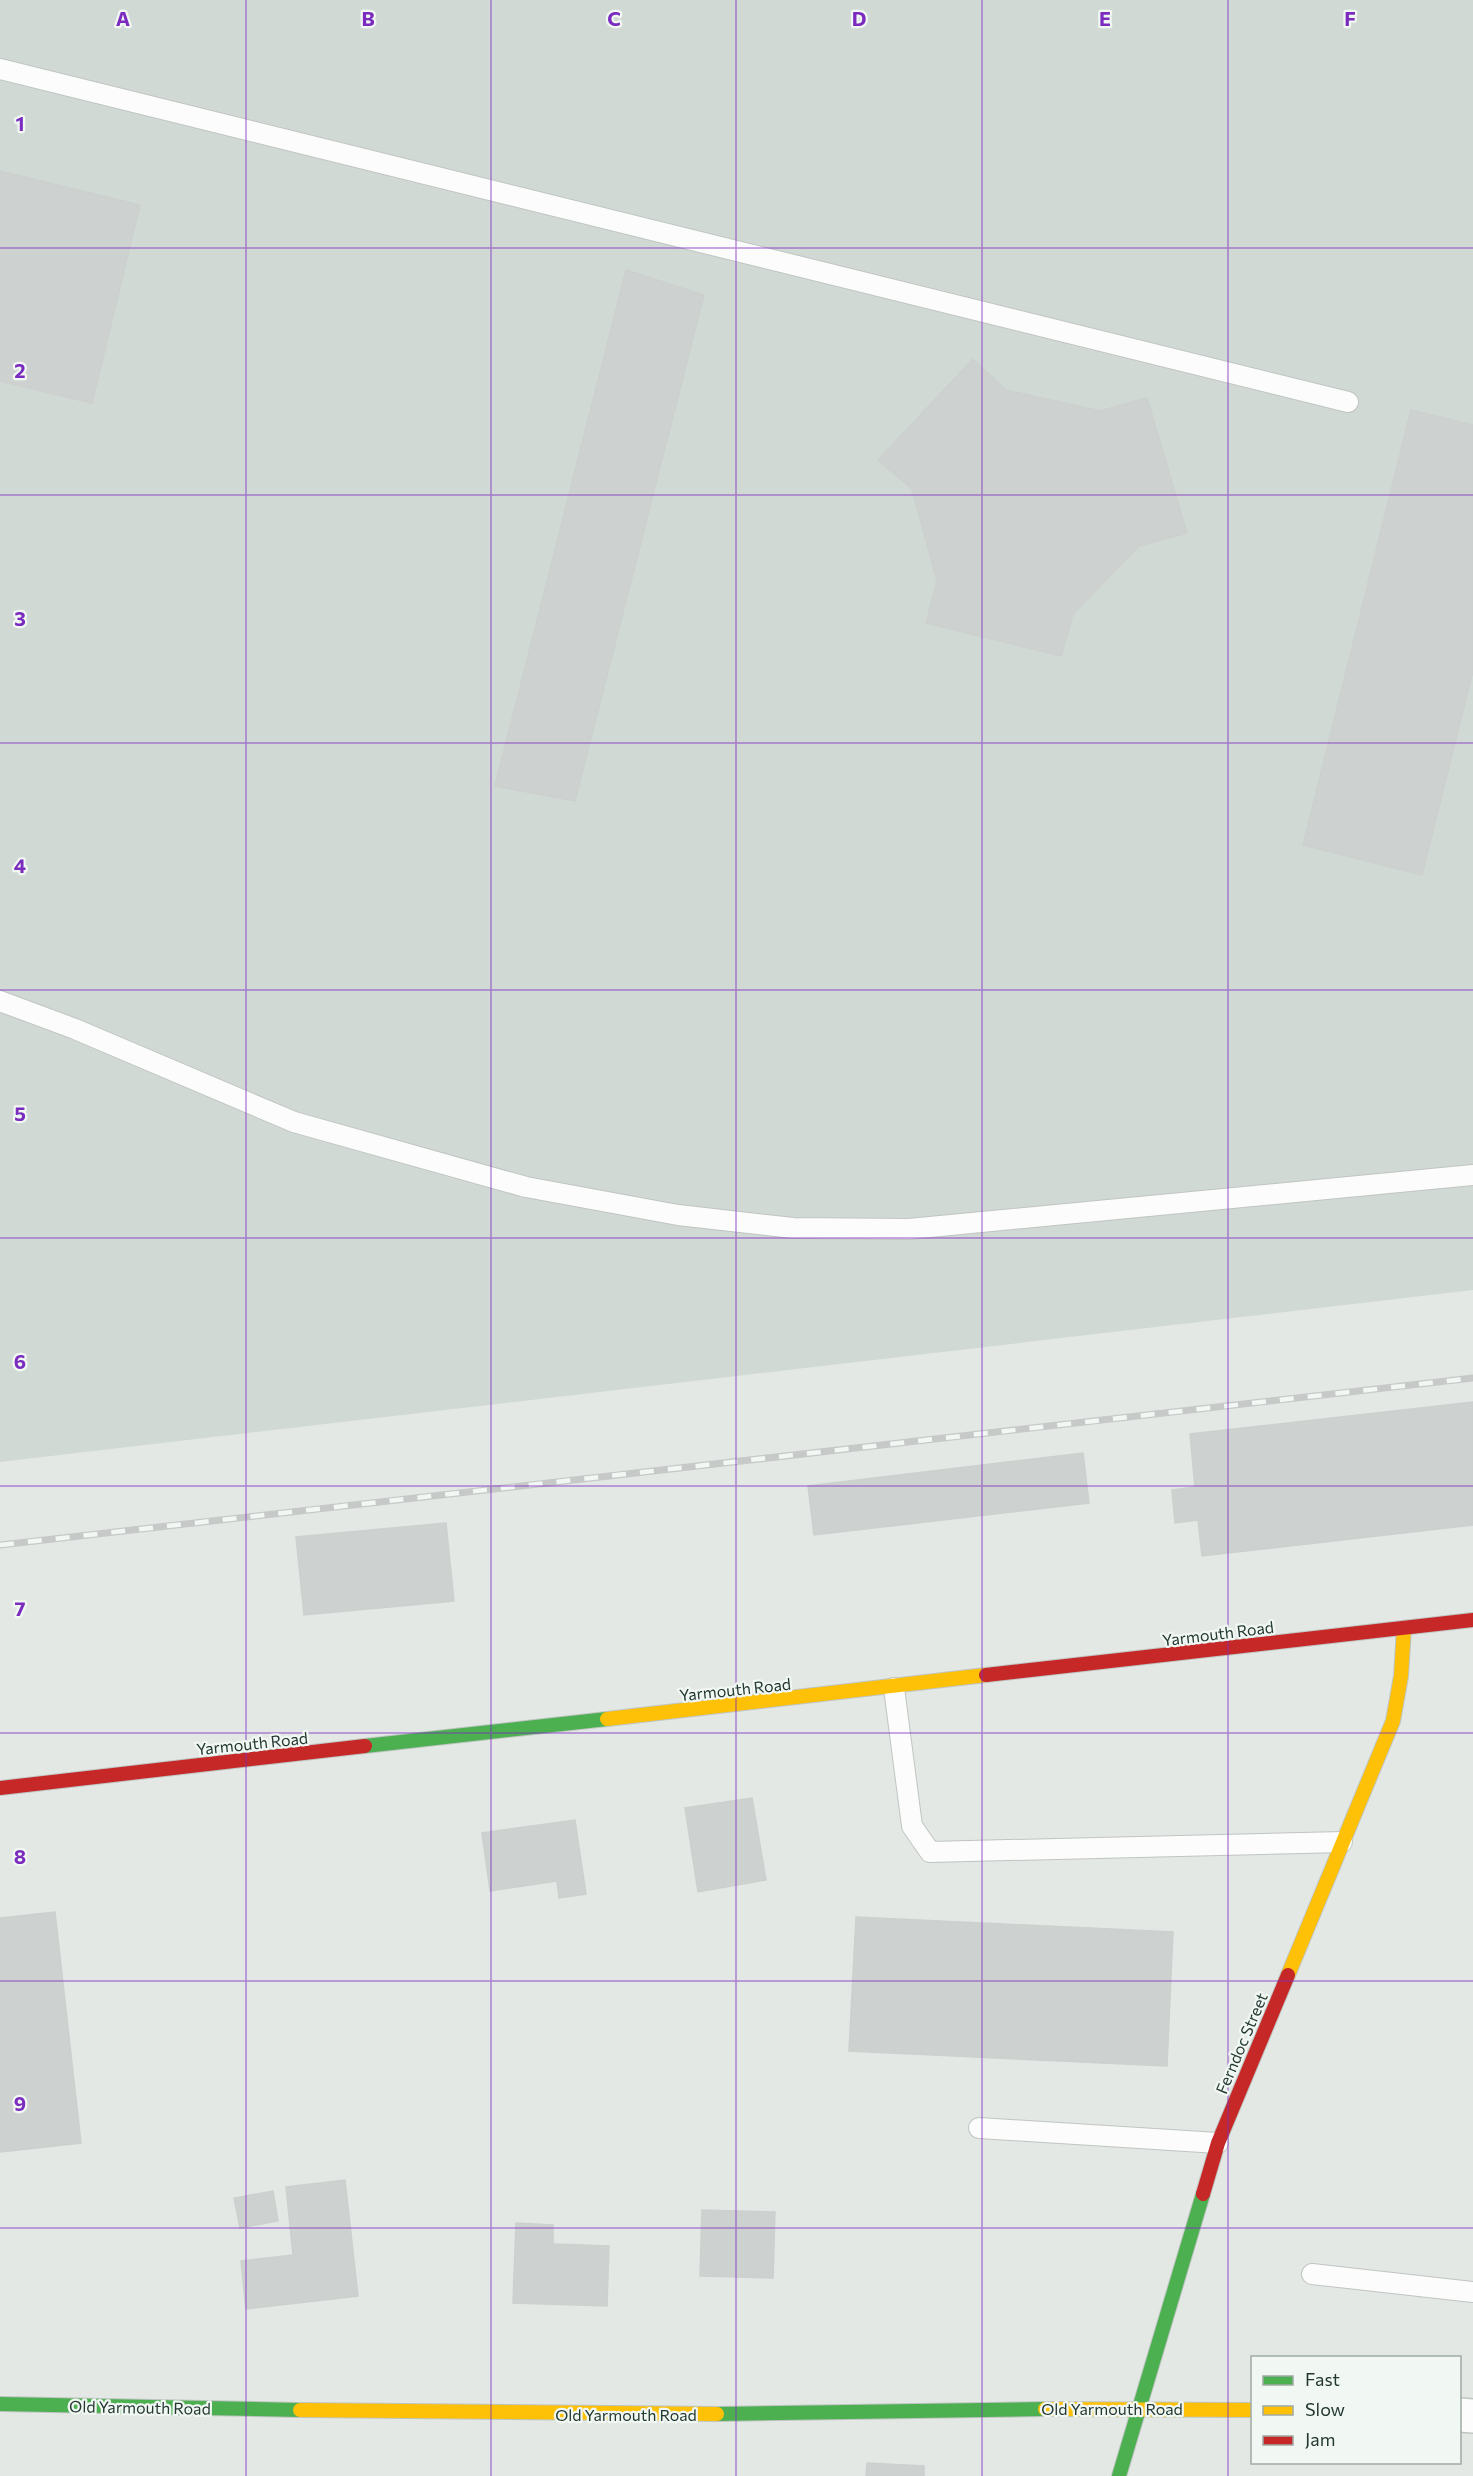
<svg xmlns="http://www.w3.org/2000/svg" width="1473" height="2476" font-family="Commissioner,sans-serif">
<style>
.built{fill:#d1d9d5}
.building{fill:#cdd1cf;stroke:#ccd0ce;stroke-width:1.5}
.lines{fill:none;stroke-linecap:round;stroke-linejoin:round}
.lane-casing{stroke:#c0c5c2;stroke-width:22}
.street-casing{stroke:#c0c5c2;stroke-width:36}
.fast-casing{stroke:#bfc5c2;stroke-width:16}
.slow-casing{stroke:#bfc5c2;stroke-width:16}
.jam-casing{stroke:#bfc5c2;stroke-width:16}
.lane{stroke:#fbfcfb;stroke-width:20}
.street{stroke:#fbfcfb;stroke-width:33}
.fast{stroke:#4caf50;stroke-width:14}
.slow{stroke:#ffc107;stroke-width:14}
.jam{stroke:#c62828;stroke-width:14}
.rail-casing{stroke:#c7c9c9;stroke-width:7}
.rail{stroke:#f1f7f3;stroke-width:4.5;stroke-dasharray:14;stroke-linecap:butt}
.grid{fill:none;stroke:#7b2cbf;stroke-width:1.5;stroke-opacity:0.55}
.labels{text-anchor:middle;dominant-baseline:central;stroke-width:4.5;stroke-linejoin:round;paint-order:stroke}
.street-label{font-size:16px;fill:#233831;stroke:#f1f7f3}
.grid-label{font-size:20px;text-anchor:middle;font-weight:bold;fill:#7b2cbf;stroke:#f1f7f3;stroke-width:4.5;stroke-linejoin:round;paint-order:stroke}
</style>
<rect width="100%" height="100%" fill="#e3e8e5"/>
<path class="built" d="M0 0H1473V1290L0 1462Z"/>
<path class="building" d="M0 171 140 205 92 403 0 381Z
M626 270 704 295 575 801 495 786Z
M973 359 1006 390 1100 411 1147 398 1187 533 1139 546 1073 614 1061 656 926 623 937 581 912 489 878 460Z
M1411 410 1473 425V671L1422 875 1303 845Z
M1473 1402V1525L1202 1556 1198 1520 1175 1523 1172 1490 1195 1487 1190 1434Z
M1083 1453 1089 1503 814 1535 808 1486Z
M446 1523 454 1601 304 1615 296 1537Z
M752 1798 766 1880 698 1892 685 1808Z
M575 1820 586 1894 559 1898 557 1881 490 1891 482 1833Z
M55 1912 81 2143 0 2152V1918Z
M856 1917 1173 1932 1167 2066 849 2051Z
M345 2180 358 2296 246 2309 241 2261 293 2255 286 2187Z
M273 2191 278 2221 240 2228 234 2198Z
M702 2210 775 2212 773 2278 700 2276Z
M516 2223 553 2225V2244L609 2246 607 2306 513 2303Z
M867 2463 924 2466V2476H866Z"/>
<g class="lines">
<defs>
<path id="lane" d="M0 69 1348 402
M0 1001 75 1029 294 1122 526 1187 678 1215 793 1228 909 1229 1473 1175
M894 1688 912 1826 930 1852 1342 1842
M979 2128 1218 2143
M1312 2274 1473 2292"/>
<path id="street" d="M1460 2415 1473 2416"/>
<path id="fast" d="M365 1746 607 1719
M0 2404 300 2410
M717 2414 1045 2409
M1119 2476 1203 2194"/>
<path id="slow" d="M607 1719 986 1675
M1288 1975 1393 1721 1401 1676 1404 1628
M1045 2409 1252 2410
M300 2410 717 2414"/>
<path id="jam" d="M986 1675 1473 1620
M0 1788 365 1746
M1203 2194 1218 2143 1288 1975"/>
</defs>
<use href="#lane" class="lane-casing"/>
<use href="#street" class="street-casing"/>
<use href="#fast" class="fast-casing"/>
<use href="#slow" class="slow-casing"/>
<use href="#jam" class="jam-casing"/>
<use href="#lane" class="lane"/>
<use href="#street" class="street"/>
<use href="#fast" class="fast"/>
<use href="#slow" class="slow"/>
<use href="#jam" class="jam"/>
<defs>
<path id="rail" d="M0 1545 1473 1378"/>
</defs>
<use href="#rail" class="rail-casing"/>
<use href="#rail" class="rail"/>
</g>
<path class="grid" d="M246 0V2476M491 0V2476M736 0V2476M982 0V2476M1228 0V2476M0 248H1473M0 495H1473M0 743H1473M0 990H1473M0 1238H1473M0 1486H1473M0 1733H1473M0 1981H1473M0 2228H1473"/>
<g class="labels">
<g class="street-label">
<text transform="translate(1218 1633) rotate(-7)">Yarmouth Road</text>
<text transform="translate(735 1689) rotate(-6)">Yarmouth Road</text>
<text transform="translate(252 1743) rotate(-6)">Yarmouth Road</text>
<text transform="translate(1241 2043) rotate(-67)">Ferndoc Street</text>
<text transform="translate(140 2407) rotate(1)">Old Yarmouth Road</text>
<text x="1112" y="2408">Old Yarmouth Road</text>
<text x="626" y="2414">Old Yarmouth Road</text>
</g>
</g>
<g class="grid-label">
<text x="123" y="26">A</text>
<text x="368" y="26">B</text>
<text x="614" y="26">C</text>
<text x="859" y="26">D</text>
<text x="1105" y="26">E</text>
<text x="1350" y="26">F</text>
<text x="20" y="131">1</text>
<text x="20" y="378">2</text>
<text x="20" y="626">3</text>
<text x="20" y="873">4</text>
<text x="20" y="1121">5</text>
<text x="20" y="1369">6</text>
<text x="20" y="1616">7</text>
<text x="20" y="1864">8</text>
<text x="20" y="2111">9</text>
</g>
<rect x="1251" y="2356" width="210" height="108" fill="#f1f7f3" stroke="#9faba5" stroke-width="1.5"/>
<rect x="1263" y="2376" width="30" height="9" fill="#4caf50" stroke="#9faba5" stroke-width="1.5"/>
<text x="1305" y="2386" font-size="18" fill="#233831">Fast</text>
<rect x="1263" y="2406" width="30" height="9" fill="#ffc107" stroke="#9faba5" stroke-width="1.5"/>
<text x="1305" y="2416" font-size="18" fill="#233831">Slow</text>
<rect x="1263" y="2436" width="30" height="9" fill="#c62828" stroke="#9faba5" stroke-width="1.5"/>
<text x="1305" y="2446" font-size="18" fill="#233831">Jam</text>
</svg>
